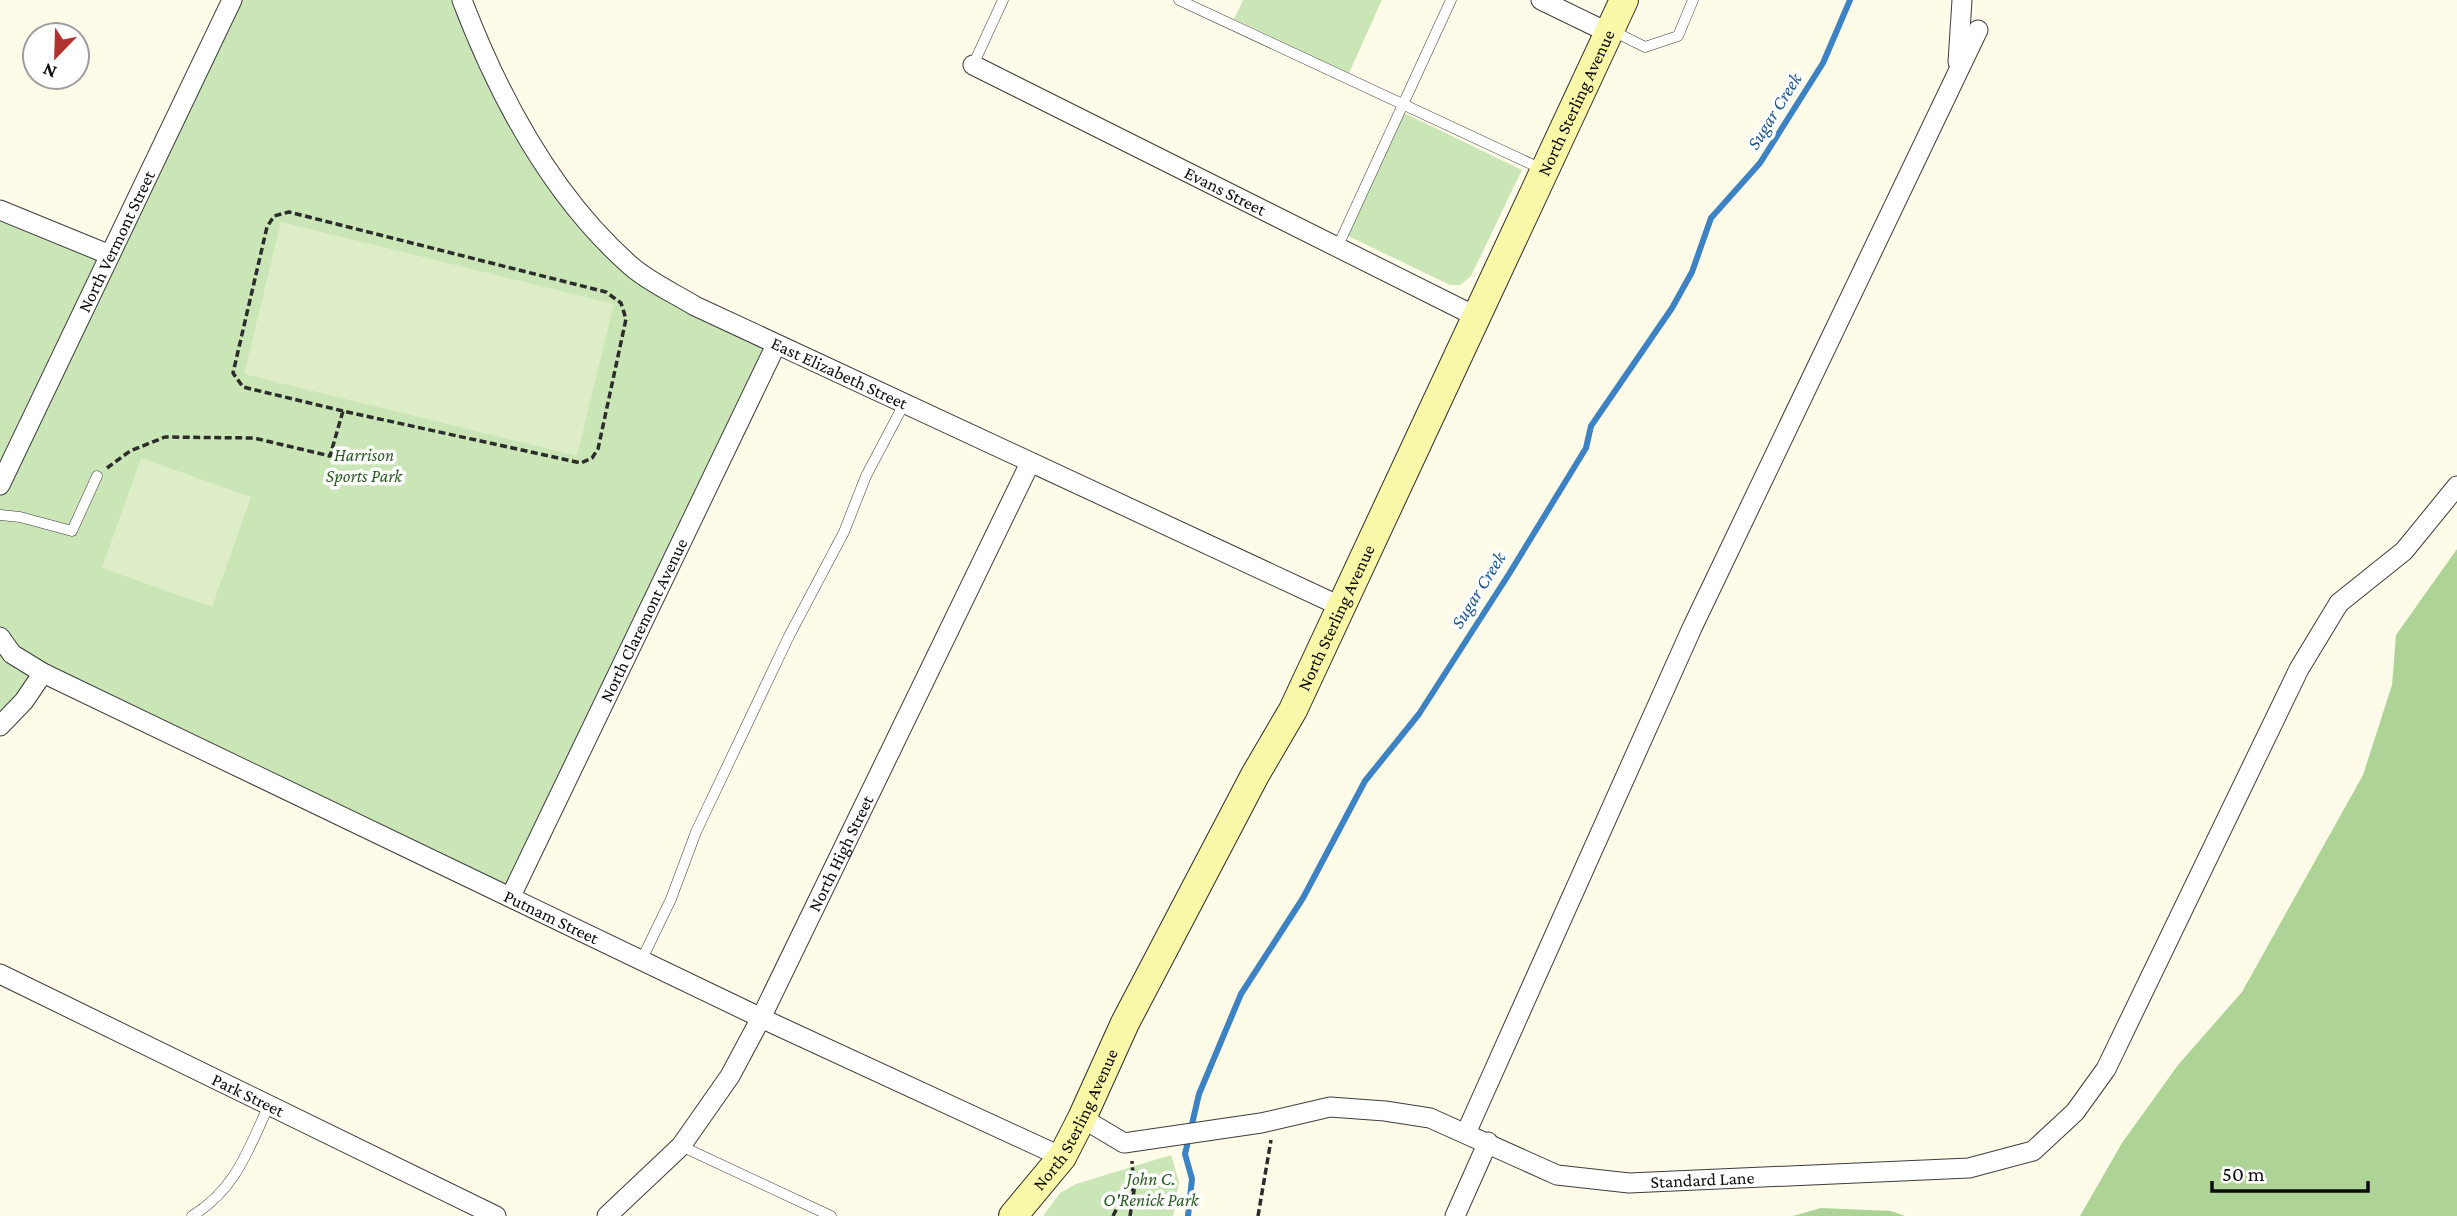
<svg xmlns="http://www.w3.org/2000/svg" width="2457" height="1216" font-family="'Crimson Pro',serif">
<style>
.green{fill:#cae5b6}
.forest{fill:#add496}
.pitch{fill:#ddedc7}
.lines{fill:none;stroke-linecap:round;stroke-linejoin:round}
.stream{stroke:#3d83c3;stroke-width:6}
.service-casing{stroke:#3d3d3d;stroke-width:11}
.minor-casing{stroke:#3d3d3d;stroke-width:21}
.secondary-casing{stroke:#2c2c2c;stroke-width:30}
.path{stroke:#2c2c2c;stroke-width:3.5;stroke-dasharray:7 3.5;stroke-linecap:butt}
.service{stroke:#fff;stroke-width:10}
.minor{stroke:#fff;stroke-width:19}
.secondary{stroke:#f9f7a8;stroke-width:28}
.labels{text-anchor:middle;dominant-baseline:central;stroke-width:7;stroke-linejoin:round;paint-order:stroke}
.street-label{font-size:18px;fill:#0a0a0a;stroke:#fff}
.park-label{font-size:18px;font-style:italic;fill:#285d20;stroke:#fff}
.water-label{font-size:19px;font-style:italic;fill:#1d5692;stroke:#fff}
</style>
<rect width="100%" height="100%" fill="#fefbe9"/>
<path class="green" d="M233 0H462L555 182 633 268 776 345 511 896 44 673 0 725V210L111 254Z
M1243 0H1382L1349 73 1234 19Z
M1402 112 1522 170 1471 276 1460 285H1450L1344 234Z
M1171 1155 1179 1182 1173 1216H1043L1060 1193 1076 1184Z"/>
<path class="forest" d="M2457 549V1216H2080L2122 1143 2178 1065 2242 992 2363 775 2392 685 2396 635Z
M1821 1208 1891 1211 1905 1216H1793Z"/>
<path class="pitch" d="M281 222 614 304 577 456 244 374Z
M141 458 251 497 212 607 102 568Z"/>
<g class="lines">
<path class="stream" d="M1188 1216 1192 1179 1185 1154 1199 1094 1241 994 1303 898 1365 781 1419 714 1509 574 1586 448 1591 426 1672 308 1692 272 1711 218 1760 163 1823 63 1850 0"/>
<defs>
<path id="service" d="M1179 0 1544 170
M1611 30 1645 47 1678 36 1693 0
M973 65 1003 0
M1337 248 1451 0
M0 515 20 517 72 531 97 476
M642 959 671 899 696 832 789 636 844 532 866 476 904 404
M681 1146 831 1216
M192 1216C236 1189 248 1150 269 1105"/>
<g id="minor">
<path id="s1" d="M462 0C499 97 552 197 631 266 649 282 674 293 695 306L1342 607"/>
<path d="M1541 0 1609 33"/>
<path d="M1958 62 1962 0"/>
<path id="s2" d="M973 65 1477 317"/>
<path d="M0 210 110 255"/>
<path id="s3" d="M0 485 232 0"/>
<path id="s4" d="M0 637 12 654 43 673 776 1025 1062 1157"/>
<path d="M0 726 24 701 43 673"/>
<path id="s5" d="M511 896 776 345"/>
<path id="s6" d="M0 974 496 1216"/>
<path id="s7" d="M1082 1118 1124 1143 1261 1123 1330 1107 1385 1111 1430 1118 1557 1175 1629 1183 1969 1168 2033 1151 2075 1112 2106 1069 2299 669 2339 603 2404 551 2457 486"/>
<path d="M1466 1133 1692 628 1978 30"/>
<path id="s8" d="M607 1216 681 1146 730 1076 761 1018 1030 463"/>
<path d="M1455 1216 1488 1142"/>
</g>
<g id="secondary">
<path id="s9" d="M1013 1216 1062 1157 1082 1118 1125 1023 1255 775 1293 710 1624 0"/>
</g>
</defs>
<use href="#service" class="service-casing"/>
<use href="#minor" class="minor-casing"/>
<use href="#secondary" class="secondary-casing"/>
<path class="path" d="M107 468 130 451 165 437 254 438 330 456 343 411 581 463 592 458 598 449 626 319 621 303 606 292 289 212 274 216 267 227 233 373 243 387 343 411
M1113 1216 1121 1200 1134 1189
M1130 1216 1134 1191 1132 1161
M1258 1216 1271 1140"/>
<use href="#service" class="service"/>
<use href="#minor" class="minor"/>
<use href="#secondary" class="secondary"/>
</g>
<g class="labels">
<g class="street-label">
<text stroke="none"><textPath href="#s9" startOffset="1250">North Sterling Avenue</textPath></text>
<text stroke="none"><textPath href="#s2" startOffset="282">Evans Street</textPath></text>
<text stroke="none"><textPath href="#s3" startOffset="270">North Vermont Street</textPath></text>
<text stroke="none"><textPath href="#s1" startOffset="553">East Elizabeth Street</textPath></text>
<text stroke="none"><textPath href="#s9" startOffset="682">North Sterling Avenue</textPath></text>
<text stroke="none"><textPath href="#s5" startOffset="306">North Claremont Avenue</textPath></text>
<text stroke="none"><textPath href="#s8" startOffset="436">North High Street</textPath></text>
<text stroke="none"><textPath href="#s4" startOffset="621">Putnam Street</textPath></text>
<text stroke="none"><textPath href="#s6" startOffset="276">Park Street</textPath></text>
<text stroke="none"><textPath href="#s9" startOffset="116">North Sterling Avenue</textPath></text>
<text stroke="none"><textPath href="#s7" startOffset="644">Standard Lane</textPath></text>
</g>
<g class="park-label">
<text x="364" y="455">Harrison<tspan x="364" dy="21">Sports Park</tspan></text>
<text x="1151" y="1179">John C.<tspan x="1151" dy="21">O'Renick Park</tspan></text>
</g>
<g class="water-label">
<text transform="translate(1774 111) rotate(-58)">Sugar Creek</text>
<text transform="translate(1478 590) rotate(-58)">Sugar Creek</text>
</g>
</g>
<g transform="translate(56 56) rotate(203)"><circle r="33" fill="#ffffff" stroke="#9d9d9d" stroke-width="2"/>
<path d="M0-5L12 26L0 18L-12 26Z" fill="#b0312d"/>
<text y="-10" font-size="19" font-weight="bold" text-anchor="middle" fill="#0a0a0a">N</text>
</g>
<path d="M2212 1181v10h156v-10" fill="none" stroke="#0a0a0a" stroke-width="3.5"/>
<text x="2222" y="1181" font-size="21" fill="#0a0a0a" stroke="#ffffff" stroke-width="5" paint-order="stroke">50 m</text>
</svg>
